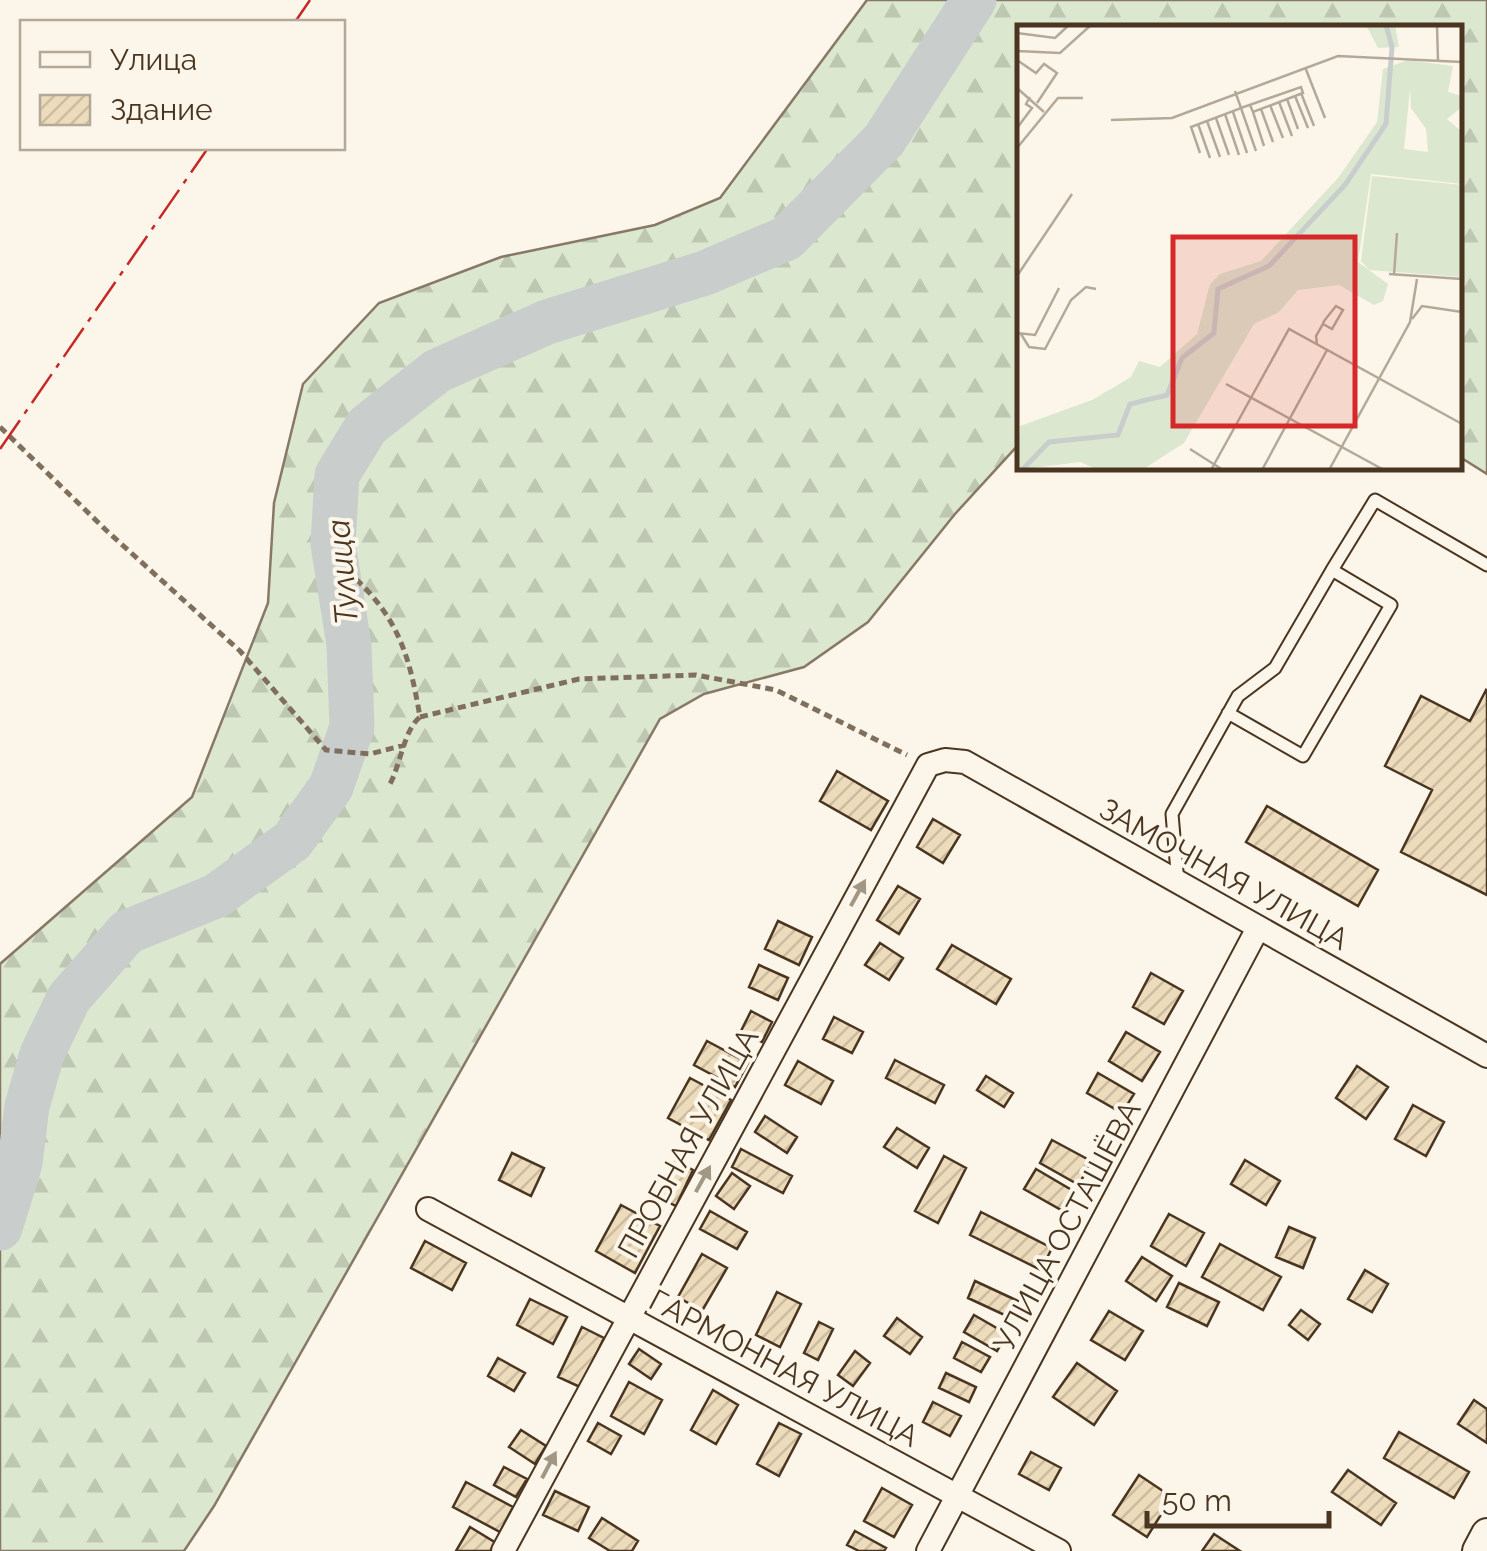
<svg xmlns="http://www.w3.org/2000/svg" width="1487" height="1551" font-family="Raleway,sans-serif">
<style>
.forest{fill:url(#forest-firs);stroke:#887966;stroke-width:2.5}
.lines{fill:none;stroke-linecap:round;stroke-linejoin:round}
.river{stroke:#c9cecd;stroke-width:45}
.building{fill:url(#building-hatch);stroke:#4a3520;stroke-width:2.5}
.lane-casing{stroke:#4a3520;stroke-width:15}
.street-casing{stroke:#4a3520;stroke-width:26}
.secondary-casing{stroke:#4a3520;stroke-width:34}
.path{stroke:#7f6f5c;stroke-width:5;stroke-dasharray:8 5;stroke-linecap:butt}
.lane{stroke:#fbf6e9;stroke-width:11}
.street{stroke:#fbf6e9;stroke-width:22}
.secondary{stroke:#fbf6e9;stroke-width:30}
.power{stroke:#c62828;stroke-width:2.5;stroke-dasharray:35 8 5 8;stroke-linecap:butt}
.oneway{fill:#a29684}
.labels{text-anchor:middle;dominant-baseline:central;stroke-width:8;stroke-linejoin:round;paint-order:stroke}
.street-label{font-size:30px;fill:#4a3520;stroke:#fbf6e9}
.water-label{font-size:32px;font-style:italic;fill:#4a3520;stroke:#fbf6e9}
.inset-river{fill:none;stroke:#c9cecd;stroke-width:5}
.inset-road{fill:none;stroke:#b4a999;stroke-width:2.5}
.view{fill:#d62828;fill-opacity:0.15;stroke:#d62828;stroke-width:5}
.inset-edge{fill:none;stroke:#4a3520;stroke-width:5}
</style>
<defs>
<pattern id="forest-firs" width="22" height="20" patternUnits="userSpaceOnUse" patternTransform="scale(2.5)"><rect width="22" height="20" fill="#dce7d0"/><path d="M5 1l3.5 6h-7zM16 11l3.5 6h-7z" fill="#bec7b2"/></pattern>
<pattern id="building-hatch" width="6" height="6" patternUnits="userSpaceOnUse" patternTransform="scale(2.5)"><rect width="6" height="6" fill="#ecdcbc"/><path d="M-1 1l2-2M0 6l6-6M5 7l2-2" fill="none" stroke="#ccbda1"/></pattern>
</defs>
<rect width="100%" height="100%" fill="#fbf6e9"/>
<path class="forest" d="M867 0H1487V474L1460 457V28H1019V444L955 514 868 622 804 667 704 694 660 719 214 1506 184 1551H0V964L192 797 268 603 274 503 303 384 379 303 501 257 655 225 720 198Z"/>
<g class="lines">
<path class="river" d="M0 1228 20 1163 27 1106 42 1054 69 998 127 932 216 896 292 841 331 787 352 727 349 645 333 544 337 475 367 426 437 371 547 322 705 273 787 238 884 140 974 0"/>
</g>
<path class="building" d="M1486 690 1487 691V895L1401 852 1432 790 1385 766 1421 696 1470 721Z
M837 771 888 801 871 830 820 801Z
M1267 806 1378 870 1358 906 1246 842Z
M933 819 960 835 943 863 917 847Z
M898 886 920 899 899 934 877 920Z
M778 921 812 937 799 965 765 949Z
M880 943 903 958 889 980 865 965Z
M952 945 1011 979 996 1004 937 969Z
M759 965 788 978 778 1000 749 987Z
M1151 973 1183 991 1164 1024 1133 1007Z
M751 1011 772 1022 762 1042 741 1031Z
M834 1017 863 1032 852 1053 823 1039Z
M1126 1032 1160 1052 1142 1081 1109 1061Z
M707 1041 748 1063 735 1087 694 1065Z
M895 1060 944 1085 935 1103 886 1078Z
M798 1061 833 1081 821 1104 785 1085Z
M1357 1066 1388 1087 1366 1119 1336 1098Z
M1098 1073 1134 1094 1122 1113 1087 1093Z
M986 1076 1013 1093 1004 1107 977 1090Z
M690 1078 731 1100 709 1140 668 1118Z
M1413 1105 1444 1122 1426 1156 1395 1139Z
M765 1116 797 1137 787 1153 755 1132Z
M897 1128 929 1148 917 1168 884 1147Z
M1052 1140 1091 1161 1079 1185 1040 1163Z
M741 1149 792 1176 783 1193 732 1167Z
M512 1153 544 1168 531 1196 499 1180Z
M944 1156 966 1168 938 1223 915 1211Z
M1245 1160 1280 1181 1266 1205 1231 1184Z
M676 1161 693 1170 676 1206 658 1197Z
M1036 1169 1075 1192 1063 1211 1024 1189Z
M732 1173 750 1186 734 1209 716 1196Z
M621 1205 660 1226 635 1273 596 1251Z
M710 1211 747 1232 737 1249 700 1229Z
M981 1212 1052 1248 1041 1270 970 1235Z
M1169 1214 1204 1233 1186 1266 1151 1246Z
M1289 1227 1315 1238 1303 1268 1276 1257Z
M425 1241 466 1263 452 1290 411 1268Z
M1220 1244 1281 1277 1263 1310 1202 1277Z
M702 1254 727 1268 702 1311 678 1297Z
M1142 1257 1172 1276 1156 1301 1126 1281Z
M1365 1270 1388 1284 1372 1312 1348 1299Z
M975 1281 1018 1301 1011 1318 968 1298Z
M1179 1283 1219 1302 1207 1326 1167 1307Z
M777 1292 801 1304 780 1347 756 1335Z
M530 1299 567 1317 553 1344 517 1325Z
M1301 1310 1320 1324 1308 1340 1289 1325Z
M1109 1311 1143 1331 1125 1360 1091 1340Z
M974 1315 1007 1334 997 1351 964 1332Z
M897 1318 922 1337 910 1354 884 1336Z
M819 1322 833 1329 818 1360 804 1353Z
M582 1327 604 1338 580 1387 558 1377Z
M962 1342 990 1357 981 1372 954 1358Z
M639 1349 661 1364 651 1379 629 1364Z
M855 1351 870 1363 853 1386 838 1375Z
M498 1358 525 1373 514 1391 488 1376Z
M1077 1363 1117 1391 1094 1425 1053 1397Z
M946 1373 976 1387 969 1402 939 1388Z
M629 1382 662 1400 644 1434 611 1416Z
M713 1390 738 1405 716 1444 691 1430Z
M1474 1400 1487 1409V1443L1458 1424Z
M933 1402 961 1416 950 1436 923 1422Z
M598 1423 621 1436 611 1454 588 1441Z
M779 1423 801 1434 779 1476 757 1464Z
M521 1430 546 1446 535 1464 509 1447Z
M1399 1432 1469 1472 1454 1498 1384 1458Z
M1031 1452 1061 1468 1049 1490 1019 1474Z
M504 1467 527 1479 516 1497 494 1485Z
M1348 1470 1396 1503 1381 1525 1332 1492Z
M1139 1475 1172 1497 1147 1537 1113 1515Z
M466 1482 513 1507 500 1532 453 1507Z
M882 1488 912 1505 894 1537 864 1521Z
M555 1491 589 1507 578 1531 543 1515Z
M602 1518 638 1541 632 1551H610L589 1538Z
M470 1527 496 1543 491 1551H456Z
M855 1531 886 1548 884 1551H859L847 1545Z
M1214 1534 1240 1551H1202Z"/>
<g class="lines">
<defs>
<path id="lane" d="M1332 570 1375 500 1487 565
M1178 883 1172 814 1238 696 1275 668 1332 570 1391 605 1303 756 1228 713"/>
<path id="street" d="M428 1209 1059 1551
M503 1551 928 765 945 760 965 762 1487 1056
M928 1551 1258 928"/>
<path id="secondary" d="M1478 1551 1487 1534"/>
</defs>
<use href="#lane" class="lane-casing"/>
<use href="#street" class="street-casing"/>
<use href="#secondary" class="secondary-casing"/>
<path class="path" d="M0 427 108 532 240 651 326 750 370 754 405 745
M356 579C400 621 410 659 420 717 404 730 401 763 390 784
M420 717 579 679 696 675 776 690 907 755"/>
<use href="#lane" class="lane"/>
<use href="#street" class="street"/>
<use href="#secondary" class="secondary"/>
<path class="power" d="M295 22 310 0
M0 449 208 148"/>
</g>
<defs><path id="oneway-solid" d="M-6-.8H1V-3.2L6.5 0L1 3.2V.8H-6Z" transform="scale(2.5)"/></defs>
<g class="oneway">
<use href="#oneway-solid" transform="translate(858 893) rotate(-61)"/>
<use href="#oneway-solid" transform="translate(703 1179) rotate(-61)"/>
<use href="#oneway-solid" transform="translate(549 1465) rotate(-62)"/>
</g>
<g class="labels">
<g class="street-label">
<text transform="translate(1224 874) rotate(29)">ЗАМОЧНАЯ УЛИЦА</text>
<text transform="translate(688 1143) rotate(-61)">ПРОБНАЯ УЛИЦА</text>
<text transform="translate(1067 1226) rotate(-62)">УЛИЦА ОСТАШЁВА</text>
<text transform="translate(784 1368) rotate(28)">ГАРМОННАЯ УЛИЦА</text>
</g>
<g class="water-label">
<text transform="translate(342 572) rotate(-95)">Тулица</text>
</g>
</g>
<g transform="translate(1017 25)">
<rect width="445" height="445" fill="#fbf6e9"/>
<path d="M349 0H378L382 22 361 23ZM391 35 436 41 431 67 445 71V82L430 94 445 107V159L354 149 341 237 371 259 366 276 357 280 322 260 281 265 262 287 237 299 167 418 125 445H82L63 437 0 445 3 401 75 375 114 352 122 336 143 342 180 309 193 259 203 249 244 236 321 153 360 97 366 44ZM393 64 394 83 409 104 411 127 387 124Z" fill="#dce7d0" fill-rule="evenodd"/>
<path d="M355 151 445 160V252L352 245 344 236Z" fill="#dce7d0"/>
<path class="inset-river" d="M5 445 32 417 101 410 113 379 150 370 165 333 197 308 201 264 252 241 328 160 369 99 375 22 369 0"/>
<path class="inset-road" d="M420 0 421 35M0 8 38 13 52 0M0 26 43 28 74 0M0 35 19 48 27 39 40 48 20 78M288 42 308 93M0 63 27 87M218 66 224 83 284 62 286 68 236 87 233 80M284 68 297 101M278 71 291 103M270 74 281 104M262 77 275 111M253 80 266 113M244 84 256 117M216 87 230 128M236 87 247 121M208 89 222 130M199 93 212 130M94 95 155 93 321 31 445 37M190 96 203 132M181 99 193 133M0 103 15 83 9 79 13 72M0 123 41 73H66M183 128 174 102 224 83 239 126M372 249 445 254M377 250 380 208M0 251 55 169M395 294 405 281 445 287M0 308 18 310 42 263M4 309 12 322 28 324 54 275 69 262 79 264M300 319 299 311 306 299 307 296 319 281 326 285 315 304 306 299M209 359 367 445M173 424 206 445M194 445 272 304 445 399M245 445 310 325M312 445 393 297 400 254"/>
<path class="view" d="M156 212H338V401H156Z"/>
<rect width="445" height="445" class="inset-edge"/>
</g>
<rect x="20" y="20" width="325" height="130" fill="#fbf6e9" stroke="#b4a999" stroke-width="2.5"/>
<rect x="40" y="52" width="50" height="15" fill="#fbf6e9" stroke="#b4a999" stroke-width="2.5"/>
<text x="110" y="70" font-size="30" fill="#4a3520">Улица</text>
<rect x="40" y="95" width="50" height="30" fill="url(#building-hatch)" stroke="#b4a999" stroke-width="2.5"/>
<text x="110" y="120" font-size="30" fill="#4a3520">Здание</text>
<path d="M1147 1511v15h182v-15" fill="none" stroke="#4a3520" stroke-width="5"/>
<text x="1162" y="1511" font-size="30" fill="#4a3520" stroke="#fbf6e9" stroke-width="8" paint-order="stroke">50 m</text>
</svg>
